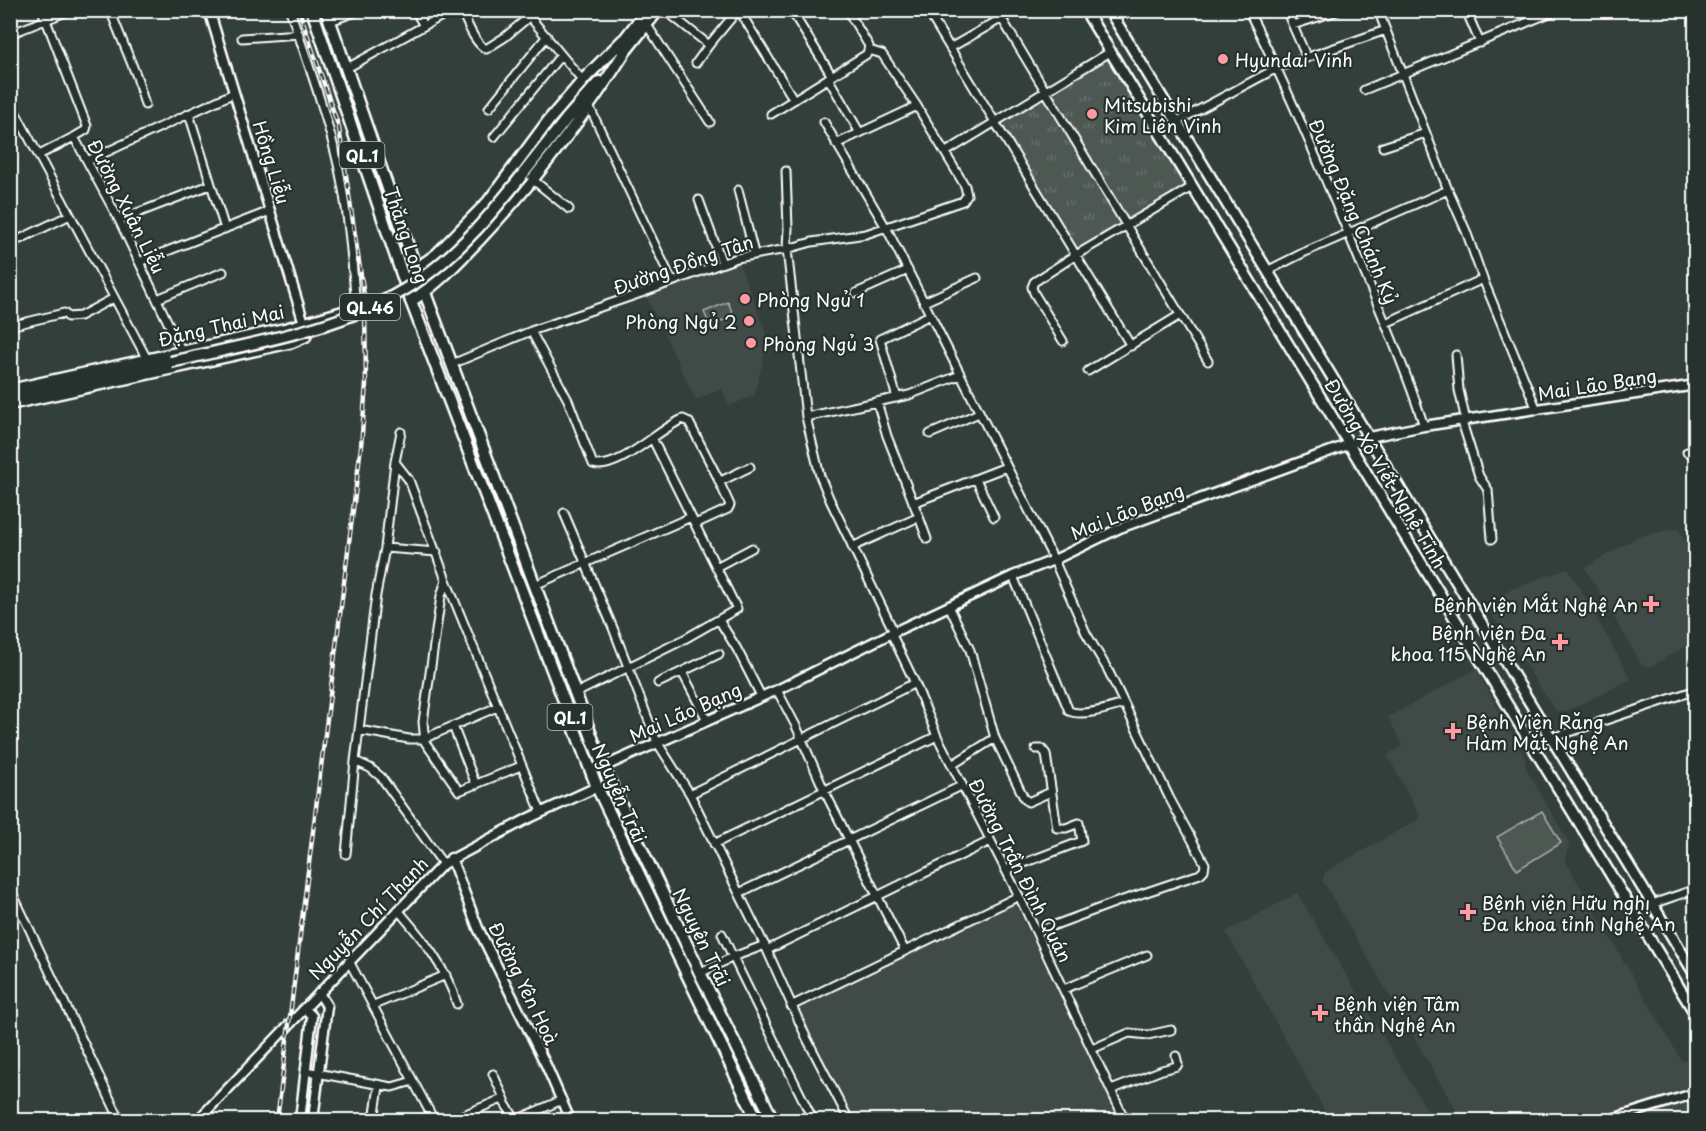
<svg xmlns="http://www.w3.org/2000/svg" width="1706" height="1131" font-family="'Playpen Sans',sans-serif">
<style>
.built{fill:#404c47}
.grass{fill:url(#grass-tufts);stroke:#a6aca9;stroke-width:1.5}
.park{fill:#4d5853;stroke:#a6aca9;stroke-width:1.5}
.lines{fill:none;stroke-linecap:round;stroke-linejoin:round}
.minor-casing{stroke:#fff;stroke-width:11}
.tertiary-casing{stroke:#fff;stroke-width:13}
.secondary-casing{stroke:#fff;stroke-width:14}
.primary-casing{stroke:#fff;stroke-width:15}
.trunk-casing{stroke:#fff;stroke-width:15}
.minor{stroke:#26332d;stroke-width:7}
.tertiary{stroke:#26332d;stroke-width:8}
.secondary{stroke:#26332d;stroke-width:9}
.primary{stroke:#26332d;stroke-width:10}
.trunk{stroke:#26332d;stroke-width:10}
.rail-casing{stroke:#fff;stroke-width:4.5}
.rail{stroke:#26332d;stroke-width:2;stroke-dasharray:7;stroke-linecap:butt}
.trunk-bridge-casing{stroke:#fff;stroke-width:15;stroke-linecap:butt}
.trunk-bridge{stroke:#26332d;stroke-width:10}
.poi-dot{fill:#ff9aa2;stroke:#26332d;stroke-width:2}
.labels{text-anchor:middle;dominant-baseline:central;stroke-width:4.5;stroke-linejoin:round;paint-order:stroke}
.shield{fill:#26332d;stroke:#bec2c0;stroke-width:1.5}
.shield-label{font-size:16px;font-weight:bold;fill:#fff}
.poi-label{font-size:18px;fill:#fff;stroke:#26332d;text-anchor:start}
.street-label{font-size:18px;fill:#fff;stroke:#26332d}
</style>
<defs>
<pattern id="grass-tufts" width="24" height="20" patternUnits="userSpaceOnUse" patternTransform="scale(1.5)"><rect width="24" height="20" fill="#4d5853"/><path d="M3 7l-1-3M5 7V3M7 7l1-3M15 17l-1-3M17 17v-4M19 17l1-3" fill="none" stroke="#68716d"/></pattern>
</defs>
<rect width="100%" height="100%" fill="#333f3a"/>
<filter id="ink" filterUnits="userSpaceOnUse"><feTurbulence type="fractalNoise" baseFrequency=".0167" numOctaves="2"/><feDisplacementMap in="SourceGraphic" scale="12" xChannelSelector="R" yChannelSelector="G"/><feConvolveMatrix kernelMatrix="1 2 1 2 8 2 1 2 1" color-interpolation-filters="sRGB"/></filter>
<g filter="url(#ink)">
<path class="built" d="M737 258 768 338 755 395 729 406 722 389 696 400 644 292Z
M1678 528 1695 559V641L1650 667 1642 665 1585 568 1637 537Z
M1568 568 1631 679 1565 712 1556 711 1486 606 1512 589Z
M1476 669 1525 758 1526 768 1569 843 1565 860 1681 1060 1695 1064V1120H1462L1323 881 1325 872 1421 818 1387 755 1403 746 1388 717Z
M1297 893 1433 1120H1358L1356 1117 1350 1120H1330L1226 932Z
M1012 899 1123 1120H853L847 1114 798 1005Z"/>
<path class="grass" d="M1110 52 1192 187 1076 255 995 122Z"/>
<path class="park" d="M728 302 734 316 710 326 704 312Z
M1542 811 1561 843 1517 870 1497 837Z"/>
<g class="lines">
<defs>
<path id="minor" d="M42 10 87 126 86 130 74 137 119 220 182 352
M110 10 137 77 145 105
M290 10C308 63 327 115 339 169 349 215 352 261 356 307
M415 10 424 26
M461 10C467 22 474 43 486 49L505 37 537 10
M665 10 709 45
M739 10 794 100
M791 10 832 76
M927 10 1131 346
M1248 10C1286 84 1317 160 1349 235 1375 299 1403 361 1424 426
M1286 10 1307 58
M1378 10 1448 190 1466 231 1483 279 1537 410
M1466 10 1480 43
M530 17 583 81
M1002 19 1208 361
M330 21 361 10
M647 25 710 122
M1293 25 1340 10
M10 34 71 10
M242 38 299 34
M950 48 1016 10
M696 63 709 45 738 10
M347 68 453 10
M828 78 860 133
M1364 90 1557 10
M10 102 147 359
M589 106 672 281
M489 108 547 36
M189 114 225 229
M771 114 867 54 869 46 847 10
M824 122 888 231 1054 560 1086 633 1108 670 1169 797 1205 864 1204 870 1200 874 1114 903 1036 932
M1176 122 1277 68 1386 30
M494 137 561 55
M836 144 917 106
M1383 147 1426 133
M946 152 1110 52
M39 155 74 137
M87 161 234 93
M786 171 788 228 787 249 806 417 820 476 830 500 894 632
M532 179 569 209
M738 190 754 253
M699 200 722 263
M119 220 210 185
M20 239 70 215
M139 262 270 211
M1267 271 1305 252 1448 190
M856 293 908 270
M157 299 223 272
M924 302 977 278
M1386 323 1483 279
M10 326 64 313 68 317 80 316 114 298
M531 331 568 400 593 464C618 472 661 427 683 419L689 422 719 480H723L750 467
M1063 341 1034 293 1032 287 1034 282 1076 255 1192 187
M1456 355 1459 390 1466 421
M452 364 531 331 644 292 737 258 787 249 812 242 866 234 963 201 967 195 965 186 917 106 882 54 869 50
M1088 371 1180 315
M897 398 880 339 930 315
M806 417 909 395 960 375
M1462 422 1479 476 1488 490 1492 539
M930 434 979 413
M1687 452 1696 453
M395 462 409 480 446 580 541 812
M976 479 994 517
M913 503 1006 467
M564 513 613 628 657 742 690 794 767 950 807 1039 849 1120
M919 517 927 539
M695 524 728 509 730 505 718 479
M852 547 919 517 887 436 877 402
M385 548 437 552
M716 567 752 548
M1013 576 1069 711C1082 717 1110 708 1124 704
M446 580 441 596 423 722 425 742 459 791 521 766
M535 585 691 517
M949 606 970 650 995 738 1024 798 1028 802 1051 792
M719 620 737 649 761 696
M891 633 915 683 937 736 1019 896 1125 1120
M682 672 707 720
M658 683 719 654
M777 690 796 726 824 790 905 951
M576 693 681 641 737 609 653 440
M453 726 476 785
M359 730 409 739H423L497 707
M1552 738 1696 690
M355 761 376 595 385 548 395 462 401 432
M952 765 995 738
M690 794 915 683
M714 844 937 736
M346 854 355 761 370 768 381 777 443 864
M1006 870 1082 841 1079 823 1066 828H1057L1046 754 1042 749H1036
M10 888 120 1120
M739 893 961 786
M1652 904 1696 889
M398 910C422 938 446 967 457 1004
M722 934 733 957 765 945
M767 950 990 841
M349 961 434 1120
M700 973 733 957 813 1120
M1064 989 1147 955
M374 1005 446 975
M791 1006 1019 896
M1092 1049 1129 1033 1148 1035 1171 1030
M306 1071 392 1087 413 1081
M493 1074 505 1100
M1111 1090 1162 1070 1177 1066 1178 1064 1176 1056
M374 1120 379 1086
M451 1120 502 1099 516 1120
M516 1120 562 1100
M1182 1120 1187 1119 1190 1120"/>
<path id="tertiary" d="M10 389 285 328 356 307
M10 405 292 343 306 337 307 333 209 10
M603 767 777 690 894 632 1013 576 1054 560 1120 528 1369 437 1424 426 1696 385
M451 858 478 928 546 1065 570 1120
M198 1120 443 864 527 819 597 787
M300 1120 312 1016 304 1008
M313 1120 327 1006 319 993
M1609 1120 1696 1093"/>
<path id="secondary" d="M1085 10 1696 1015
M1109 10 1696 976"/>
<path id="primary" d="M312 10 411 301 597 787 757 1120
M326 10 416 269 603 767 700 973 773 1120"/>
<path id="trunk" d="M620 45 647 10
M623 54 658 10
M523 174 567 118 599 82
M406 285 416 269 437 254 488 202 549 120 586 77 623 40
M411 301C438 284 458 262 479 240 534 182 583 118 626 50
M10 397 171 362"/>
</defs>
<use href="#minor" class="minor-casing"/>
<use href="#tertiary" class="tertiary-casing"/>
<use href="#secondary" class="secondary-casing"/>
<use href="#primary" class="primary-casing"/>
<use href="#trunk" class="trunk-casing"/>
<use href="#minor" class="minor"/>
<use href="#tertiary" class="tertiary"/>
<use href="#secondary" class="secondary"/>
<use href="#primary" class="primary"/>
<use href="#trunk" class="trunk"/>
<defs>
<path id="rail" d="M277 1120 361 446 366 384 365 302 339 128 299 10"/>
</defs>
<use href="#rail" class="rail-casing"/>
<use href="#rail" class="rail"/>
<defs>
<path id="trunk-bridge" d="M171 362C255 342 355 328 425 276 463 248 494 211 523 174"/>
</defs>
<use href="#trunk-bridge" class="trunk-bridge-casing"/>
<use href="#trunk-bridge" class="trunk-bridge"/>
</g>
</g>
<g class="poi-dot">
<circle cx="1223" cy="59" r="6"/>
<circle cx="1092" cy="114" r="6"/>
<circle cx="745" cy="299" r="6"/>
<circle cx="749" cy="321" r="6"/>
<circle cx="751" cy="343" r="6"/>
<path d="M1648 595h6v6h6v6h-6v6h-6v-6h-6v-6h6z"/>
<path d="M1557 633h6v6h6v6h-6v6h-6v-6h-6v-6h6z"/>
<path d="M1450 722h6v6h6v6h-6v6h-6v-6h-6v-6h6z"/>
<path d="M1465 903h6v6h6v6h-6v6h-6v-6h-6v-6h6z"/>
<path d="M1317 1004h6v6h6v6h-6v6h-6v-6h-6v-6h6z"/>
</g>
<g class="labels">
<g class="shield">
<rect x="339.5" y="142" width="45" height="26" rx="4.5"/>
<rect x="340" y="294" width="60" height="26" rx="4.5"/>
<rect x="547.5" y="704" width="45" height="26" rx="4.5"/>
</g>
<g class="shield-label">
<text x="362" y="155">QL.1</text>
<text x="370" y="307">QL.46</text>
<text x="570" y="717">QL.1</text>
</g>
<g class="poi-label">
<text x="1235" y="59">Hyundai Vinh</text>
<text x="1104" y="104">Mitsubishi<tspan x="1104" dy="21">Kim Liên Vinh</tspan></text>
<text x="757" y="299">Phòng Ngủ 1</text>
<text x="737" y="321" text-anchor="end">Phòng Ngủ 2</text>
<text x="763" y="343">Phòng Ngủ 3</text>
<text x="1638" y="604" text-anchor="end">Bệnh viện Mắt Nghệ An</text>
<text x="1546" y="632" text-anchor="end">Bệnh viện Đa<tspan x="1546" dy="21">khoa 115 Nghệ An</tspan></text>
<text x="1466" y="721">Bệnh Viện Răng<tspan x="1466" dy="21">Hàm Mặt Nghệ An</tspan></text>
<text x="1482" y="902">Bệnh viện Hữu nghị<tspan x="1482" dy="21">Đa khoa tỉnh Nghệ An</tspan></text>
<text x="1334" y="1003">Bệnh viện Tâm<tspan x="1334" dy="21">thần Nghệ An</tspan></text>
</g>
<g class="street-label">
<text transform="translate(272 162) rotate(73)">Hồng Liễu</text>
<text transform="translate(127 206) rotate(63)">Đường Xuân Liễu</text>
<text transform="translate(1354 211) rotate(67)">Đường Đặng Chánh Kỷ</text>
<text transform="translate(407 235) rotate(71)">Thăng Long</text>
<text transform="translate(683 264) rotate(-19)">Đường Đồng Tân</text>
<text transform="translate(221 325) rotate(-13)">Đặng Thai Mai</text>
<text transform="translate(1597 384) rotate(-9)">Mai Lão Bạng</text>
<text transform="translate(1386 473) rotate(59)">Đường Xô Viết Nghệ Tĩnh</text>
<text transform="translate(1127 511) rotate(-22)">Mai Lão Bạng</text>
<text transform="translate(685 712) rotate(-24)">Mai Lão Bạng</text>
<text transform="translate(620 793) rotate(66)">Nguyễn Trãi</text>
<text transform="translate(1021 870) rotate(63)">Đường Trần Đình Quán</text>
<text transform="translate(368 918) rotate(-46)">Nguyễn Chí Thanh</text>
<text transform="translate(702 937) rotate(64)">Nguyên Trãi</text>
<text transform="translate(524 983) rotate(64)">Đường Yên Hoà</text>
</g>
</g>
<rect width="1706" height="1131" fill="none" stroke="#26332d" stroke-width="36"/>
<rect x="18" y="18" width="1670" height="1095" fill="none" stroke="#fff" stroke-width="2" filter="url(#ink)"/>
</svg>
